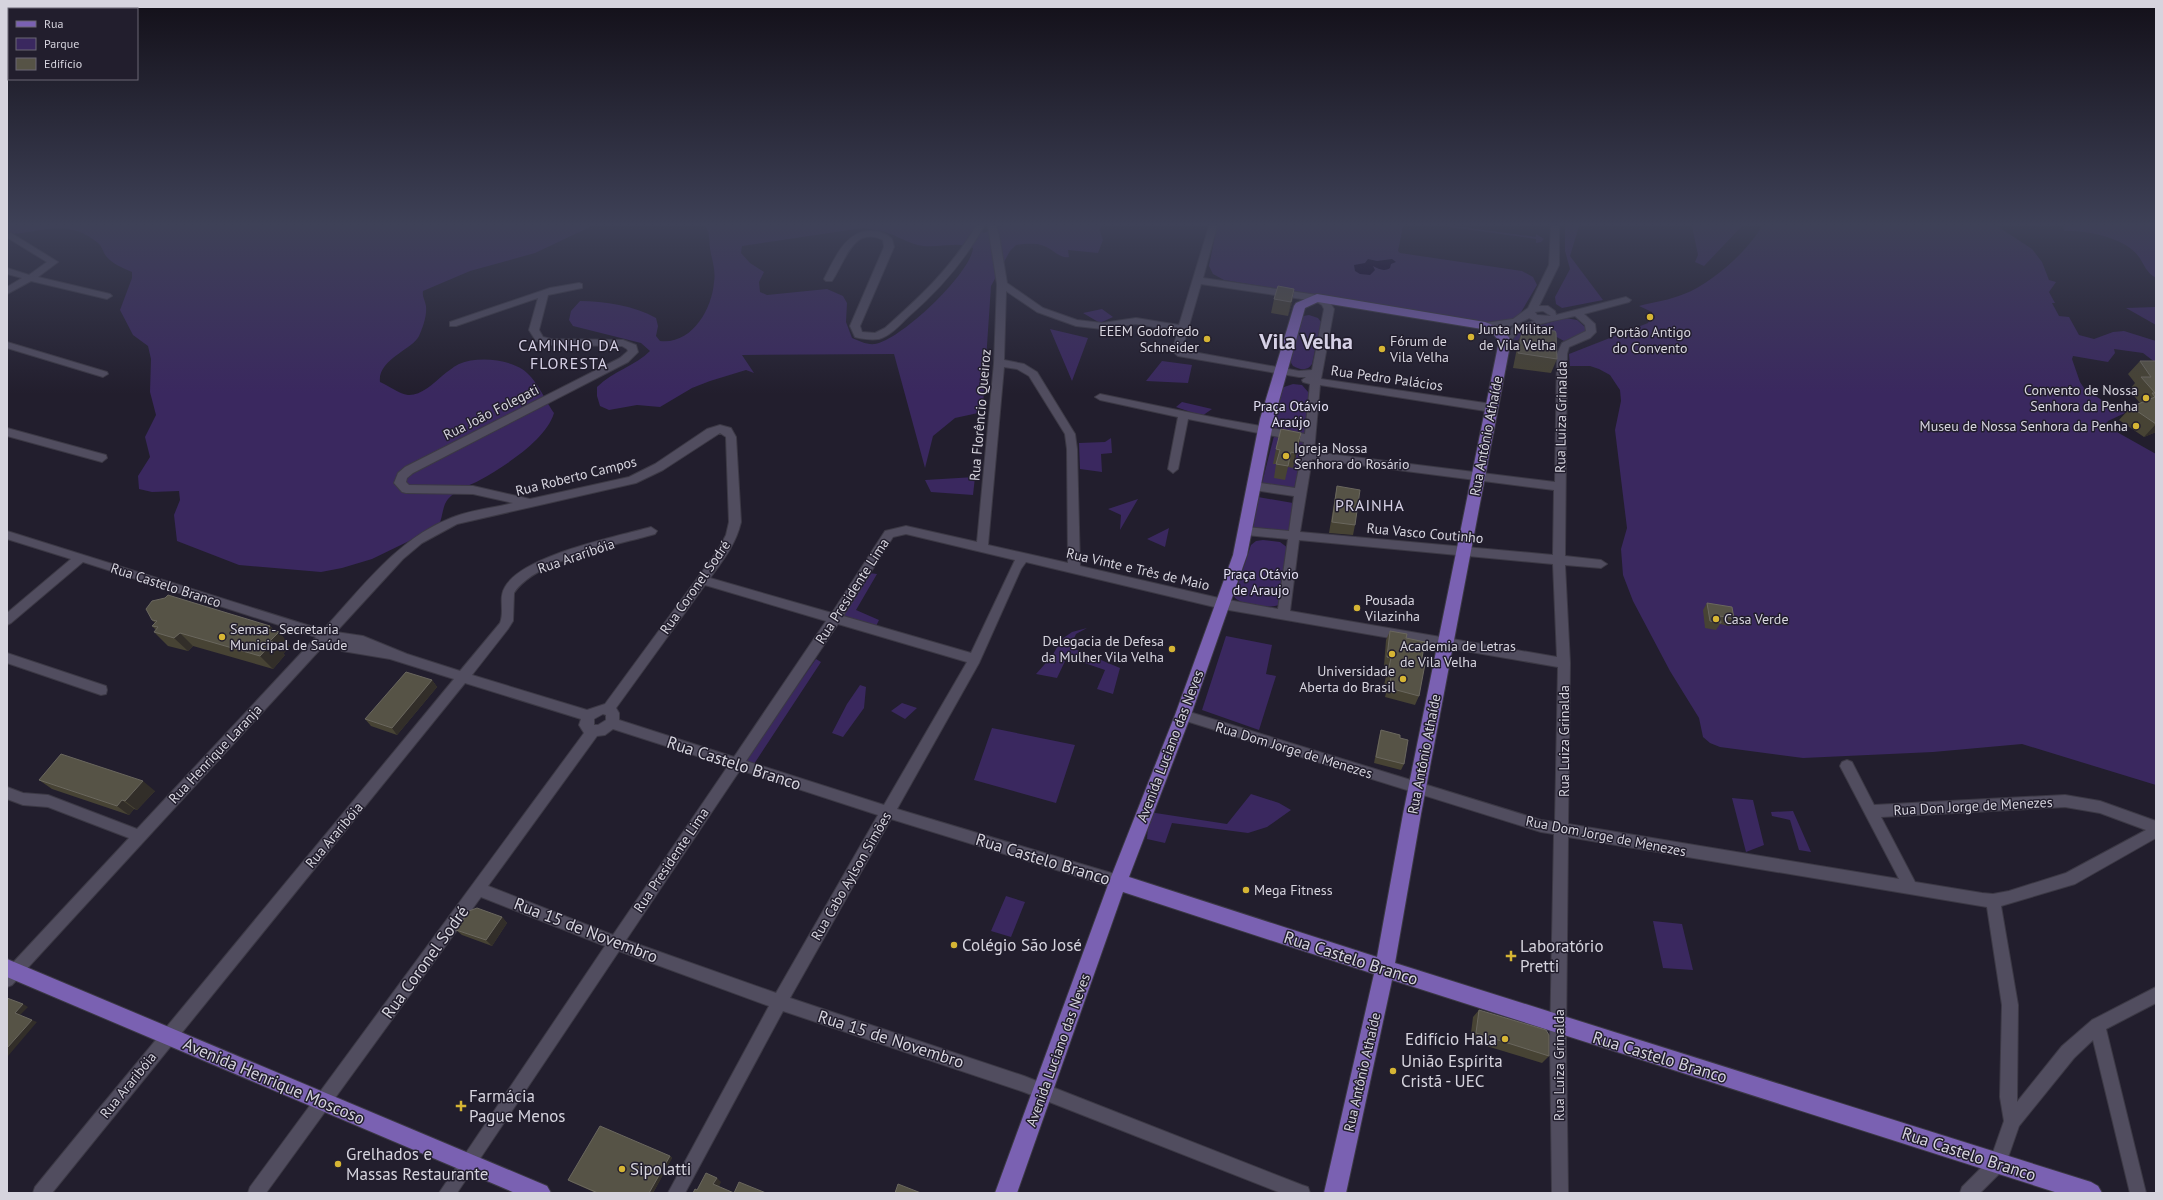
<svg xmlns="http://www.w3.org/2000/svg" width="2163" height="1200" font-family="'PT Sans',sans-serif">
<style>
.green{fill:#3a285f;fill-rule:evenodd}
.water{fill:#0d0026}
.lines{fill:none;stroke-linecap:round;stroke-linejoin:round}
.minor-casing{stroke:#3c3945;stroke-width:2}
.major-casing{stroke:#3c3945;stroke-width:2}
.minor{fill:#514d5f;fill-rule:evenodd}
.major{fill:#7a61b2;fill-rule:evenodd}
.wall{fill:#474334}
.shaded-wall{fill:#322e29}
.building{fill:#565346;stroke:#6a675e}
.poi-dot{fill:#d6b534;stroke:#221e2d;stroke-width:1.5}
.labels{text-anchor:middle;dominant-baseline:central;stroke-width:3;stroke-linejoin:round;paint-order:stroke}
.poi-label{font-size:14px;fill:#d6d4de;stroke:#221e2d;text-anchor:start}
.street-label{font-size:14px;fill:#d6d4de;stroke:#221e2d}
.park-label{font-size:14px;fill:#e4e0f4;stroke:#221e2d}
.quarter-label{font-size:16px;letter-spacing:1px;fill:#d6d1e6;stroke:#221e2d}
.near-street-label{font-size:17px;fill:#d6d4de;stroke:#221e2d}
.near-poi-label{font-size:17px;fill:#d6d4de;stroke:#221e2d;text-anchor:start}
.town-label{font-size:22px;font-weight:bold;fill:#d6d1e6;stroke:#221e2d}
</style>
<rect width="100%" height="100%" fill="#221e2d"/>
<path class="green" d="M7 226H592L535 253 470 271 423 291C422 297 425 300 426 306 427 316 423 327 419 336 413 349 377 360 380 382 388 385 399 394 408 395 420 396 433 384 442 376 447 372 453 367 459 364 477 356 506 359 522 369 536 378 545 400 554 413 546 440 505 466 480 480 471 485 456 490 448 499 442 506 443 518 438 527L372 559 342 568 321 572 239 565 177 541 174 515 180 500 179 491 152 492 139 489 138 476 150 457 145 437 156 415 150 392 151 359 148 346 133 335 120 310 132 278V272C123 268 112 264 106 256 103 252 102 246 98 243 66 217 44 233 7 234Z
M705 226H977L984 233 1002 226H1102L1099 228 1103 240 1098 253 1068 250 1069 257C1059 259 1053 248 1041 245 1033 243 1024 244 1016 245L1010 251 991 286 983 405 978 413 955 418 933 436 925 468 894 354 742 355 754 373 746 370 710 381 692 388 660 407 637 405 609 410 600 406 597 396V387C613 371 635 366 650 351L641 343 573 326 569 320 571 311 580 301C604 301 635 306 656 318L658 326 656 336 660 341C691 345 712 310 714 282 716 271 712 260 710 249 709 241 710 232 705 226ZM863 228C870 229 878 230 885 232 898 236 909 244 923 246 940 248 958 241 973 248 971 273 901 340 875 344 867 345 859 341 852 338L846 322 847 303 843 296 827 289 767 295 760 292 759 282 764 272 750 263 741 253 742 246Z
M1217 226H1403L1398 251 1400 253 1522 271 1533 277 1537 285 1517 319 1490 323 1224 280 1213 274 1209 266Z
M1443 226H1455L1536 237V234L1544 239 1541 242 1536 243V239Z
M1565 226H1579L1570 256 1603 300 1562 308 1556 304 1555 297 1570 269 1565 251Z
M1692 226H1742L1704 266 1695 262 1698 255Z
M1762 226H1997L2032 249 2042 262 2049 280 2056 282 2049 292 2055 303H2052L2059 316 2069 317 2079 335 2094 339 2113 332 2124 331 2156 341V363L2143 353 2114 349 2115 353 2108 362 2073 356 2072 359 2080 382 2084 388 2106 403 2123 410 2125 413 2108 421 2106 424 2108 427 2156 454V785L2022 744 1933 752 1803 758 1720 747 1710 743 1703 737 1699 718 1670 671 1633 601 1623 575 1621 549 1627 528 1615 430 1621 401 1620 390 1610 375 1599 369 1590 366H1570L1569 354 1648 323 1652 312 1639 306C1654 302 1670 300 1684 294 1711 284 1748 251 1762 226Z
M2063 226H2156V278C2146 272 2145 266 2139 257 2125 237 2086 230 2064 231Z
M2156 307V325L2126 308Z
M1102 309 1113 317 1100 323 1083 313Z
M1309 315 1318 318 1321 322 1312 364C1308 371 1300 370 1293 366L1290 361 1300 320 1303 316Z
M1565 318 1577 320 1585 327V332L1564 341 1544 330 1538 333 1534 330 1518 340H1513L1517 332Z
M1050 329 1088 338 1072 381Z
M1162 361 1192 365 1188 383 1146 381Z
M1293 384 1302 385 1309 393 1305 434 1270 429 1281 388Z
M1182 402 1212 409 1202 416 1176 407Z
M1274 436 1305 442 1294 489 1262 483Z
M1111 438 1112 453 1101 454 1102 472 1080 469 1079 443 1105 442Z
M975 477 973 495 931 492 925 480Z
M1258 497 1293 503 1289 533 1253 528Z
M1138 499 1120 530 1121 515 1108 509Z
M1169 528 1165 547 1147 539Z
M1263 540 1280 542 1288 548 1280 604C1273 610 1237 605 1234 596L1251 545 1256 541Z
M869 573 877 574 856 610 879 620 876 626 842 616Z
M1087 628 1076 634 1070 647 1120 668 1113 694 1097 689 1105 670 1067 657 1057 678 1036 674 1052 656 1062 639 1072 632Z
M1226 636 1272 645 1266 674 1276 676 1259 730 1202 710Z
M816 659 821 662 754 764 744 761Z
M860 685 866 687 864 708 843 737 832 733 847 704Z
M902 703 917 708 905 719 891 711Z
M992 728 1075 745 1056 803 974 780Z
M1251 794 1279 803 1291 810 1267 827 1248 833 1172 823 1165 843 1147 839 1149 812 1227 824Z
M1732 798 1753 800 1764 845 1746 852Z
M1793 811 1811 852 1799 850 1790 820 1772 816 1771 812Z
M1006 896 1025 902 1011 937 991 931Z
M1653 921 1682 924 1693 970 1663 968Z"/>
<path class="water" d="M1368 259 1377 261 1392 259 1396 262 1391 264 1390 268C1384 272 1379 269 1373 266L1375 270 1370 275 1360 274 1355 271 1354 265 1365 263Z"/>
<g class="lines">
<defs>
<path id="minor" d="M976 226H984C964 262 939 290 908 317 900 325 890 336 879 339 872 340 861 339 855 337L850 326 884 247 883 240C853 225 845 262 832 281H826L824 279C834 260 846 229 872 231 879 231 887 234 892 239L894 247 860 326 862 332 875 333 885 328C921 296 951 268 976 226Z
M988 226H996L999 235 1007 283 1043 308 1077 320 1102 323 1136 318 1179 325 1209 226H1217L1203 278 1317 295 1329 301 1334 309 1321 379 1492 404 1497 408 1492 412 1320 385 1314 452 1555 482 1557 354 1562 343 1586 331 1585 325 1575 316C1563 319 1530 325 1520 331 1513 335 1512 344 1504 346L1499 343 1513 327 1535 321 1529 318C1521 324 1487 334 1480 326L1485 323 1513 319 1528 308 1549 265 1551 226H1559V265L1539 306H1548L1555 311 1556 315 1626 297 1631 300 1629 302 1584 314 1595 324 1596 332 1590 338 1569 347 1567 354 1565 556 1601 560 1607 564 1601 568 1565 565 1570 663 1568 824 1899 879 1840 766 1842 762 1847 760 1852 762 1874 805 2065 795 2100 801 2156 821V838L2075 884 2001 906 2018 1005 2017 1102 2062 1046 2092 1020 2156 987V1003L2106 1029 2146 1193H2130L2093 1040 2074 1058 2019 1126 2004 1169 1980 1193H1960L1962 1187 1991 1158 2004 1121 2000 1097 2002 1005 1987 907 1568 837 1566 1043 1568 1193H1552L1550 1043 1554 834 1541 832 1183 720 1178 719 1177 715 1178 711 1183 710 1541 820 1555 822 1558 667 1223 609 1026 562 1021 569 979 663 897 809 1118 875 1123 877 1125 882 1123 887 1118 889 891 819 790 998 1024 1076 1302 1185 1308 1187 1310 1193H1281L1024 1092 783 1011 685 1193H668L769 1006 619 951 457 1193H439L605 946 481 897 266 1193H248L250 1187 584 733 579 725 581 719 465 683 52 1193H33L35 1187 93 1116 454 679 390 659 342 651 327 642 12 985 7 987V969L129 838 48 807 23 805 7 799V787L23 793 48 795 137 829 316 637 83 562 11 623 7 625V613L71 559 7 539V531L323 630C361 589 397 539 451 518 470 510 493 508 513 503L473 494 406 493 402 492 394 483 398 473 405 467 620 358 628 351 627 349 622 346 551 345 536 341 529 330 538 298 456 326H450V322L550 288 579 283 582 284V288L548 295 539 330 543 337 551 339 623 340 636 345 638 352 628 362 413 473 407 478 406 482 409 485 473 486 530 499 629 477 655 464 707 429 720 425 731 428 736 437 741 522C736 544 723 560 710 578L832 613 885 531 906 526 977 542 994 363 997 284ZM1201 284 1315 301 1322 305 1324 309 1312 370 1299 371 1182 350ZM1006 291 1037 312 1076 326 1102 329 1136 324 1178 331 1172 351 1178 356 1299 377H1306L1302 380 1303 382 1310 384 1305 434 1221 419 1100 394 1095 397 1100 400 1178 417 1168 469 1173 473 1178 469 1188 419 1304 442 1295 488 1254 482 1248 486 1254 490 1294 496 1289 531 1246 527 1240 531 1246 535 1288 539 1278 609 1223 599 1080 566 1077 449 1075 434 1037 372 1024 364 1004 360ZM1543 311 1551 316 1537 315 1535 312ZM1004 367 1017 369 1029 376 1065 434 1067 449 1068 563 988 545ZM720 433 726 437 729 522 726 535 718 550 605 704 587 710 472 675 508 629 513 621 514 593C536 559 618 545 655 534L657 531 651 527C616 537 523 555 505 587 498 598 505 611 500 623L460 671 407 654 363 636 336 632 403 559 422 543 457 524 636 483 663 470ZM1312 459 1554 490 1553 555 1300 532ZM906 534 1015 560 971 653 843 616 893 537ZM1299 540 1553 564 1557 657 1290 611ZM705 585 826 621 734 757 619 720V713L616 708ZM838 624 967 662 884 805 746 761ZM603 714 606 715V720L598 725H594V719ZM613 729 728 766 613 935 488 886 597 736 605 735ZM740 770 878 815 776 993 626 940ZM2065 807 2100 813 2146 830 2066 873 2009 891 1993 894 1982 893 1915 882 1881 817Z
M11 233 58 262 38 277 110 294 112 296 107 299 31 281 7 294V287L22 278 7 274V268L29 275 47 262 8 238V234Z
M7 342 107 372 108 374 103 377 7 348Z
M7 428 106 455 107 458 102 462 7 436Z
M7 653 106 686 107 690 106 694 101 695 7 663Z"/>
<path id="major" d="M1317 294 1485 322 1502 329 1511 340 1421 814 1395 963 2091 1182 2098 1186 2102 1193H2058L1392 980 1346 1193H1324L1374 974 1123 892 1017 1193H995L1109 882 1175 715 1233 555 1260 419 1294 306 1296 303ZM1318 302 1482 329 1494 335 1499 341 1403 814 1377 957 1129 877 1191 715 1247 555 1274 419 1305 308Z
M7 959 547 1186 551 1193H515L7 977Z"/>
</defs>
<use href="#minor" class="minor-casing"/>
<use href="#major" class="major-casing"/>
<use href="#minor" class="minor"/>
<use href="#major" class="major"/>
</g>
<path class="wall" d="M1294 289 1292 303 1288 316 1271 313 1274 299Z
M1523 328 1557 359 1551 373 1513 368 1518 343Z
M2140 361H2156V432L2144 437 2119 420 2131 407 2140 403 2129 390 2135 383 2128 374Z
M1301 433 1298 448 1293 468 1288 467 1285 480 1274 478 1276 464H1273L1276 449Z
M1337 486 1355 525 1353 535 1329 533 1335 497Z
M165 598 270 626 275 631 279 632 290 646 283 654 285 655 273 669 193 646 188 651 168 646 154 632 156 630 152 626 155 623 152 620Z
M1707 603 1734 619 1729 626 1720 624 1716 630 1705 628 1703 610Z
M1390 631 1406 638 1421 663 1419 696 1415 705 1385 697 1388 686 1384 685 1388 668 1384 666 1386 640Z
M432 680 437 687 397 735 371 726 365 719Z
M1381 730 1400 738 1404 764 1401 770 1374 763 1379 737Z
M39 780 155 791 137 810 134 809 129 815 52 789Z
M502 917 507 923 492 946 462 935 456 930Z
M1479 1010 1549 1056 1542 1063 1470 1041 1473 1017Z
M670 1156 672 1158 653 1193H596L571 1182 568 1180Z"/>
<path class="shaded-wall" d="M1294 289 1292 303 1288 316 1291 302Z
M2156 424V432L2144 437Z
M1301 433 1298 448 1293 468 1295 453Z
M270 626 277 634 279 632 290 646 283 654 285 655 273 669 260 656 270 641 267 629Z
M180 633 193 646 188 651 174 638Z
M432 680 437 687 397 735 392 728Z
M143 781 155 791 137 810 125 801Z
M122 800 134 809 129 815 117 806Z
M502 917 507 923 492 946 486 940Z
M23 1004 28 1007 20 1015 15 1013Z
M32 1020 37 1022 8 1056 7 1055V1048Z
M670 1156 672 1158 653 1193H649Z
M717 1178 721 1182 718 1189 713 1184Z"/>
<path class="building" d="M1278 286 1294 289 1291 302 1274 299Z
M1523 328 1555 331 1556 333 1557 359 1518 353Z
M2140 361H2156V424L2131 407 2155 397 2152 393H2155L2141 377H2151Z
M1281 429 1301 433 1295 453 1291 452 1288 466 1276 464 1280 450 1276 449Z
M1337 486 1360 490 1355 525 1332 522Z
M168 595 270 626 267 629 279 632 270 641 273 642 260 656 180 633 174 638 154 632 158 627 152 626 157 621 152 620 146 609 152 601 165 598Z
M1707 603 1732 607 1734 619 1720 616 1721 623 1710 621Z
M1390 631 1407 634 1406 638 1425 642 1421 663 1425 664 1419 696 1389 688 1391 677 1387 676 1391 658 1387 657Z
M406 672 432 680 392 728 365 719Z
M1381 730 1400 735V738L1408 740 1404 764 1376 757Z
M61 754 143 781 125 801 122 800 117 806 39 780Z
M477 908 502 917 486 940 456 930 469 911Z
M7 998 23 1004 15 1013 32 1020 7 1048Z
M1479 1010 1546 1030 1549 1035V1056L1476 1033Z
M600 1126 670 1156 649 1193H598L568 1180Z
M706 1173 717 1178 713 1184 734 1193 739 1182 766 1193H693L695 1189 697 1190Z
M898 1184 921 1193H895Z"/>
<linearGradient id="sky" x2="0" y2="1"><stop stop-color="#131019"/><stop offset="0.57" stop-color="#3e4157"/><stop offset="1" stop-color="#3e4157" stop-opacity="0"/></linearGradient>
<rect width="2163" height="394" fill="url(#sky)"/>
<g class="poi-dot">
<circle cx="1650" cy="317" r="4"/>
<circle cx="1471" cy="337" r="4"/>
<circle cx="1207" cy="339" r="4"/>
<circle cx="1382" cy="349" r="4"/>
<circle cx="2146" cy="398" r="4"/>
<circle cx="2136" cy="426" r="4"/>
<circle cx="1286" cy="456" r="4"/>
<circle cx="1357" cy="608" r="4"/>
<circle cx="1716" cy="619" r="4"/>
<circle cx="222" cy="637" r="4"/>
<circle cx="1172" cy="649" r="4"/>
<circle cx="1392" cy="654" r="4"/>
<circle cx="1403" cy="679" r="4"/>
<circle cx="1246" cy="890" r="4"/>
<circle cx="954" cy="945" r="4"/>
<path d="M1509 950h4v4h4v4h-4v4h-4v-4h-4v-4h4z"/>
<circle cx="1505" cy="1039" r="4"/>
<circle cx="1393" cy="1071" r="4"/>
<path d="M459 1100h4v4h4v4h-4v4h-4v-4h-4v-4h4z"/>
<circle cx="338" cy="1164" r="4"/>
<circle cx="622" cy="1169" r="4"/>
</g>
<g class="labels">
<g class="poi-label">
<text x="1479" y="329">Junta Militar<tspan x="1479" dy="16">de Vila Velha</tspan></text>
<text x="1199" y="331" text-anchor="end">EEEM Godofredo<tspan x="1199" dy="16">Schneider</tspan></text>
<text x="1650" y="332" text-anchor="middle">Portão Antigo<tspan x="1650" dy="16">do Convento</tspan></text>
<text x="1390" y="341">Fórum de<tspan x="1390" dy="16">Vila Velha</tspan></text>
<text x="2138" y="390" text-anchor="end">Convento de Nossa<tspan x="2138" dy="16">Senhora da Penha</tspan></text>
<text x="2128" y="426" text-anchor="end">Museu de Nossa Senhora da Penha</text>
<text x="1294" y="448">Igreja Nossa<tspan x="1294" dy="16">Senhora do Rosário</tspan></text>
<text x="1365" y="600">Pousada<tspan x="1365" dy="16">Vilazinha</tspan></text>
<text x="1724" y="619">Casa Verde</text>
<text x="230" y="629">Semsa - Secretaria<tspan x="230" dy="16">Municipal de Saúde</tspan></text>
<text x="1164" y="641" text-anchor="end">Delegacia de Defesa<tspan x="1164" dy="16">da Mulher Vila Velha</tspan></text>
<text x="1400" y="646">Academia de Letras<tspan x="1400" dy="16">de Vila Velha</tspan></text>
<text x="1395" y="671" text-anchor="end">Universidade<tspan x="1395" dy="16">Aberta do Brasil</tspan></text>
<text x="1254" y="890">Mega Fitness</text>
</g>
<g class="street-label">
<text transform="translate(1387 378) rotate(8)">Rua Pedro Palácios</text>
<text transform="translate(491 412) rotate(-27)">Rua João Folegati</text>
<text transform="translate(980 415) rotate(-85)">Rua Florêncio Queiroz</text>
<text transform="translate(1561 417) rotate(-89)">Rua Luiza Grinalda</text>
<text transform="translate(1486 436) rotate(-79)">Rua Antônio Athaíde</text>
<text transform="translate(576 476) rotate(-14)">Rua Roberto Campos</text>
<text transform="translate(1425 533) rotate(5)">Rua Vasco Coutinho</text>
<text transform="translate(576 556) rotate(-19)">Rua Araribóia</text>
<text transform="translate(1138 569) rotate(13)">Rua Vinte e Três de Maio</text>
<text transform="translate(166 585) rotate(18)">Rua Castelo Branco</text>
<text transform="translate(695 587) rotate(-55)">Rua Coronel Sodré</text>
<text transform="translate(852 591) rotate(-57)">Rua Presidente Lima</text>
<text transform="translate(1564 741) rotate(-90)">Rua Luiza Grinalda</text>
<text transform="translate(1170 746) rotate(-69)">Avenida Luciano das Neves</text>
<text transform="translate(1294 750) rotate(17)">Rua Dom Jorge de Menezes</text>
<text transform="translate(215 754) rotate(-47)">Rua Henrique Laranja</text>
<text transform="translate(1424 754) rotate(-79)">Rua Antônio Athaíde</text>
<text transform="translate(1973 806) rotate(-3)">Rua Don Jorge de Menezes</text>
<text transform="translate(334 835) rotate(-50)">Rua Araribóia</text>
<text transform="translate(1606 836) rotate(11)">Rua Dom Jorge de Menezes</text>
<text transform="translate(671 860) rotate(-56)">Rua Presidente Lima</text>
<text transform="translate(851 876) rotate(-60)">Rua Cabo Aylson Simões</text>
<text transform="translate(1058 1050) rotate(-70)">Avenida Luciano das Neves</text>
<text transform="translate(1559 1065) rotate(-90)">Rua Luiza Grinalda</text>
<text transform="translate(1362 1072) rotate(-77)">Rua Antônio Athaíde</text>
<text transform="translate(128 1085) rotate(-51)">Rua Araribóia</text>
</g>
<g class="park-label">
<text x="1291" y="406">Praça Otávio<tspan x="1291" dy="16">Araújo</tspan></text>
<text x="1261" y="574">Praça Otávio<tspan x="1261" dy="16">de Araujo</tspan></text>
</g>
<g class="quarter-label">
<text x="569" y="345">CAMINHO DA<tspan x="569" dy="18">FLORESTA</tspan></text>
<text x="1370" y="505">PRAINHA</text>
</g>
<g class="near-street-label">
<text transform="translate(734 763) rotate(18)">Rua Castelo Branco</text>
<text transform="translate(1043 859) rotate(17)">Rua Castelo Branco</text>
<text transform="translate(586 930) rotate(21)">Rua 15 de Novembro</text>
<text transform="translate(1351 958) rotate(18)">Rua Castelo Branco</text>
<text transform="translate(425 962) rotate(-54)">Rua Coronel Sodré</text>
<text transform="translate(891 1039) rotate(18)">Rua 15 de Novembro</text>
<text transform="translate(1660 1057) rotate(17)">Rua Castelo Branco</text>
<text transform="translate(274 1081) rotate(23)">Avenida Henrique Moscoso</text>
<text transform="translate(1969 1154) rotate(18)">Rua Castelo Branco</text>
</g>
<g class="near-poi-label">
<text x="962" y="945">Colégio São José</text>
<text x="1520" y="946">Laboratório<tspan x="1520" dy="20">Pretti</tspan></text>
<text x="1497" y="1039" text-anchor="end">Edifício Hala</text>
<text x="1401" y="1061">União Espírita<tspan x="1401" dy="20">Cristã - UEC</tspan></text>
<text x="469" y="1096">Farmácia<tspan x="469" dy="20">Pague Menos</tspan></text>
<text x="346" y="1154">Grelhados e<tspan x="346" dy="20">Massas Restaurante</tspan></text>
<text x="630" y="1169">Sipolatti</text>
</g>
<g class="town-label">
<text x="1306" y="341">Vila Velha</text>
</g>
</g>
<rect width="2163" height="1200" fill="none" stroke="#d6d4de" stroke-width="16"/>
<rect x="8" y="8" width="130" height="72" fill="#221e2d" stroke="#6a6774"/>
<rect x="16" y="21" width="20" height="6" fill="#7a61b2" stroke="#6a6774"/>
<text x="44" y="28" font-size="12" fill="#d6d4de">Rua</text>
<rect x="16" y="38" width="20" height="12" fill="#3a285f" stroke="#6a6774"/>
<text x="44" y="48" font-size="12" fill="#d6d4de">Parque</text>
<rect x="16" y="58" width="20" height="12" fill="#565346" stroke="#6a6774"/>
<text x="44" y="68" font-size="12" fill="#d6d4de">Edifício</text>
</svg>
